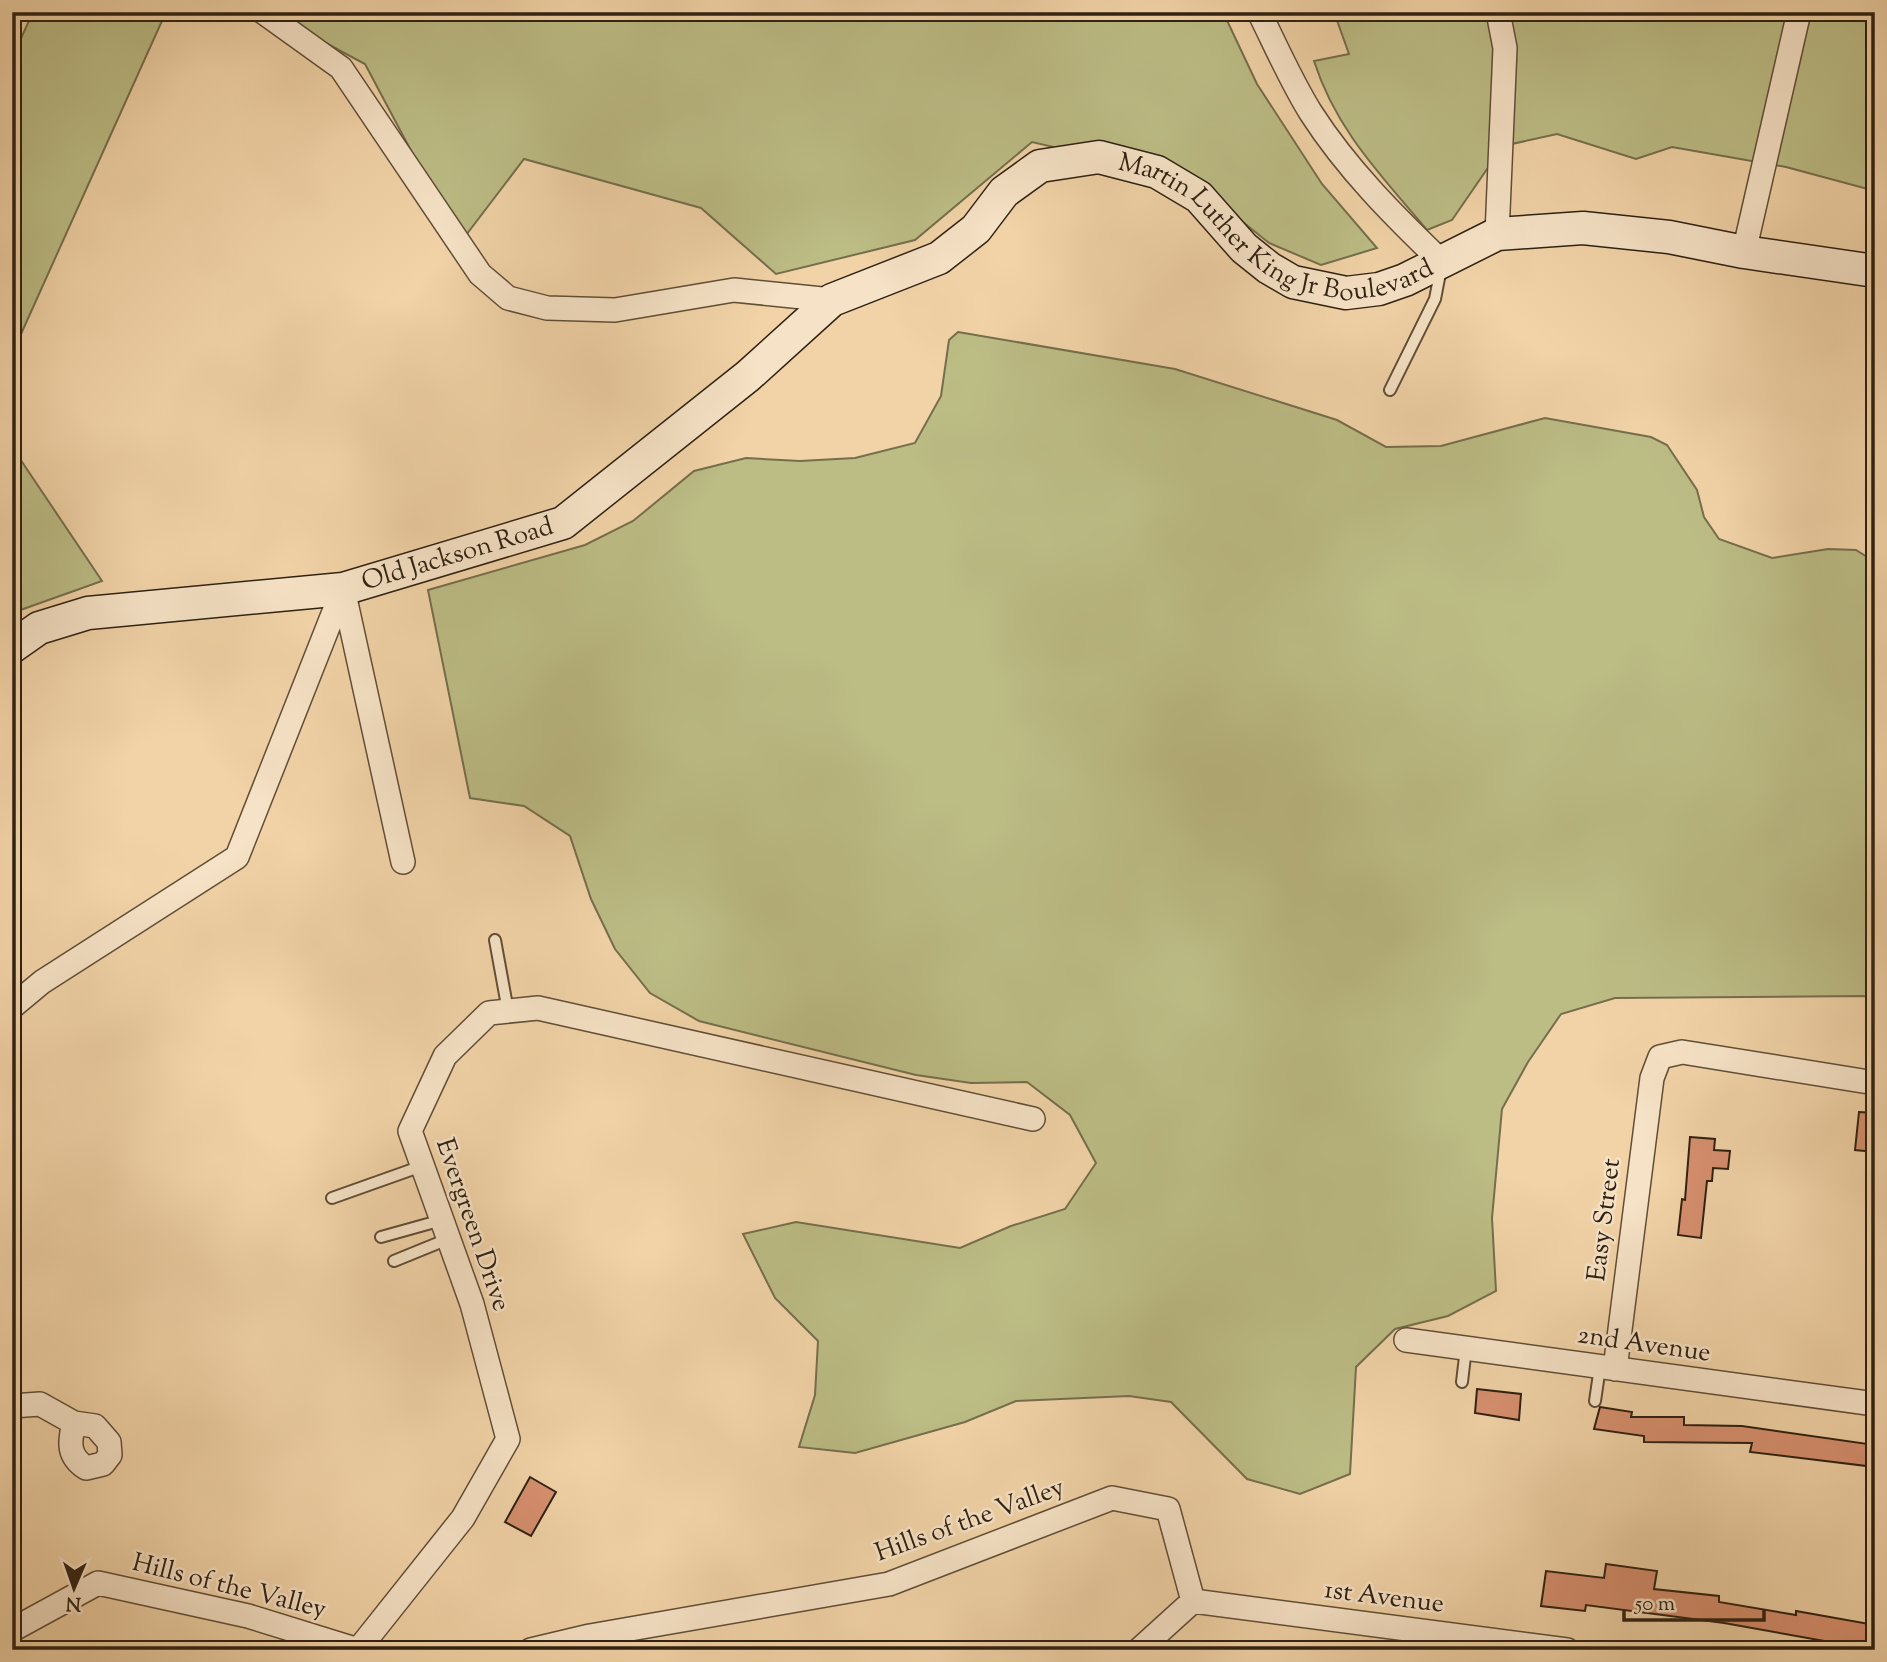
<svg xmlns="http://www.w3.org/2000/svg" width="1887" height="1662" font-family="'Sorts Mill Goudy',serif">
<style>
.green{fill:#bcbc85;stroke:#766e4c;stroke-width:2}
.building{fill:#d7906f;stroke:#2f2112;stroke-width:2}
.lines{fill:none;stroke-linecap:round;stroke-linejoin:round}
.lane-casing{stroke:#604e37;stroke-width:14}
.street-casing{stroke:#604e37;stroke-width:26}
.secondary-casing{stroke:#2f2112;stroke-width:35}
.lane{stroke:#f6e2c6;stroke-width:10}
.street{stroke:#f6e2c6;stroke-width:23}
.secondary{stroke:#f6e2c6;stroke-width:32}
.labels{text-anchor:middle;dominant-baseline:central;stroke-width:5;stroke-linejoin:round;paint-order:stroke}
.street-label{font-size:26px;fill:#2f2112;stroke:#f6e2c6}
</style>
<rect width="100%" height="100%" fill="#f1d3a7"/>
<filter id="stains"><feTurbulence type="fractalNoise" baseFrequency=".00286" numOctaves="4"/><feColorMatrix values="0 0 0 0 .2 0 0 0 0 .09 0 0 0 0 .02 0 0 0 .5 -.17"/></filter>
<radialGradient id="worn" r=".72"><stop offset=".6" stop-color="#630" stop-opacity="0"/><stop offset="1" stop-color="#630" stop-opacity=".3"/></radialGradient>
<path class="green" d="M33 12H166L12 354V58Z
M268 12H1223L1257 84 1322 184 1377 248 1321 265 1269 243 1188 178 1032 142 915 240 776 274 701 208 524 159 460 243 365 64Z
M1334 12H1875V191L1786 167 1672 147 1636 159 1557 134 1503 146 1452 220 1427 230C1381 175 1336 130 1314 61L1349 54Z
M958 332 1175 369 1337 420 1386 447 1441 446 1545 418 1651 437 1667 445 1697 490 1704 517 1719 539 1772 558 1828 549 1856 550 1875 562V1000L1864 996 1615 998 1561 1014 1528 1062 1502 1109 1492 1218 1496 1291 1448 1316 1395 1329 1356 1367 1350 1474 1300 1494 1247 1479 1171 1402 1129 1396 1016 1401 965 1422 855 1453 799 1447 815 1395 818 1341 775 1298 743 1234 796 1222 960 1248 1011 1226 1065 1209 1096 1163 1070 1115 1027 1082 971 1083 916 1075 699 1021 650 993 615 949 591 899 570 836 524 806 470 798 428 590 585 545 633 521 694 471 746 458 800 461 855 458 915 443 941 396 949 340Z
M12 447 102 581 12 613Z"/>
<path class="building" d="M1859 1112 1875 1113V1152L1855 1150Z
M1690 1137 1715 1139 1714 1150 1730 1151 1728 1169 1713 1168 1712 1181H1707L1701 1238 1678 1235 1682 1199 1685 1200Z
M1477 1389 1521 1394 1519 1420 1475 1413Z
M1600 1407 1632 1412 1631 1417H1684V1425L1742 1426 1875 1445V1467L1750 1452 1752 1443 1644 1442V1436L1594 1429Z
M530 1477 556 1492 531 1536 505 1522Z
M1606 1564 1657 1571 1654 1589 1719 1596V1602L1796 1615V1611L1875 1625V1650L1724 1623 1586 1605 1585 1611 1541 1606 1546 1571 1604 1578Z"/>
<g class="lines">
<defs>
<path id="lane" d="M1390 390 1435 299 1441 268
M495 940 508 1011
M332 1198 422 1166
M381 1237 442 1220
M394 1261 448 1239
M1462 1382 1466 1348
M1595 1401 1600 1367"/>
<path id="street" d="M263 12 341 68 480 274 508 298 547 308 615 310 734 290 832 300
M1259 12C1276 46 1291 81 1311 113 1347 169 1394 216 1442 262
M1497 234 1505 48 1498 12
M1744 252 1799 12
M343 589 403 862
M12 1007 42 982 237 857 343 589
M1406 1340 1875 1404
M1615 1369 1652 1078 1660 1057 1682 1052 1875 1083
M12 1406 40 1404 74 1423 95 1426 109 1442 110 1455 103 1464 86 1468C68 1456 69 1443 74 1423
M1193 1601 1567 1650
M12 1630 98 1583 248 1616 358 1650
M358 1650 463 1518 508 1439 472 1304 410 1131 445 1056 489 1013 538 1008 1033 1119
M531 1650 590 1636 889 1584 1112 1498 1168 1509 1193 1601
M1139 1650 1193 1601"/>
<g id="secondary">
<path id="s1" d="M12 647 39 628 88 613 343 589 563 523 748 376 832 300 939 258 976 229 1004 192 1040 166 1099 157 1157 172 1199 197 1244 248 1269 268 1293 282 1346 293 1379 289 1405 280 1497 234 1583 228 1669 237 1744 252 1875 271"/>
</g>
</defs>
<use href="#lane" class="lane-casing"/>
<use href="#street" class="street-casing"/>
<use href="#secondary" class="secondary-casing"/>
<use href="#lane" class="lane"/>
<use href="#street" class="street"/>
<use href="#secondary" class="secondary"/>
</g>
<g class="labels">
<g class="street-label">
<text stroke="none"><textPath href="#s1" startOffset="1433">Martin Luther King Jr Boulevard</textPath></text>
<text stroke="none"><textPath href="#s1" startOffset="460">Old Jackson Road</textPath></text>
<text transform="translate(1605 1220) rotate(-83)">Easy Street</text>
<text transform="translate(472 1225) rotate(71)">Evergreen Drive</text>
<text transform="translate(1644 1345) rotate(8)">2nd Avenue</text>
<text transform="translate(970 1521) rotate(-20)">Hills of the Valley</text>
<text transform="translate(229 1587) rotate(14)">Hills of the Valley</text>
<text transform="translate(1384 1598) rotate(7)">1st Avenue</text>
</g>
</g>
<rect width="1887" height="1662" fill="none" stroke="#f1d3a7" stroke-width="42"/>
<rect x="14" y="14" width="1859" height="1634" fill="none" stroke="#2f2112" stroke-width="3.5"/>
<rect x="21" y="21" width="1845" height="1620" fill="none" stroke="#2f2112" stroke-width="2"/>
<g transform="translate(74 1588) rotate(182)" stroke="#f6e2c6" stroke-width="5" paint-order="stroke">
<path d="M0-5L12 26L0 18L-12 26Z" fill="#2f2112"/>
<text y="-10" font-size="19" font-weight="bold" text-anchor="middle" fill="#2f2112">N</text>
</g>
<path d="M1624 1610v10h140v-10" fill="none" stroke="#2f2112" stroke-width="3.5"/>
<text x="1635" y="1610" font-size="21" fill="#2f2112" stroke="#f6e2c6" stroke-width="5" paint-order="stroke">50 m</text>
<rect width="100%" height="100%" filter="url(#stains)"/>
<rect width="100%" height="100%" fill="url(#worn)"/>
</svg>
